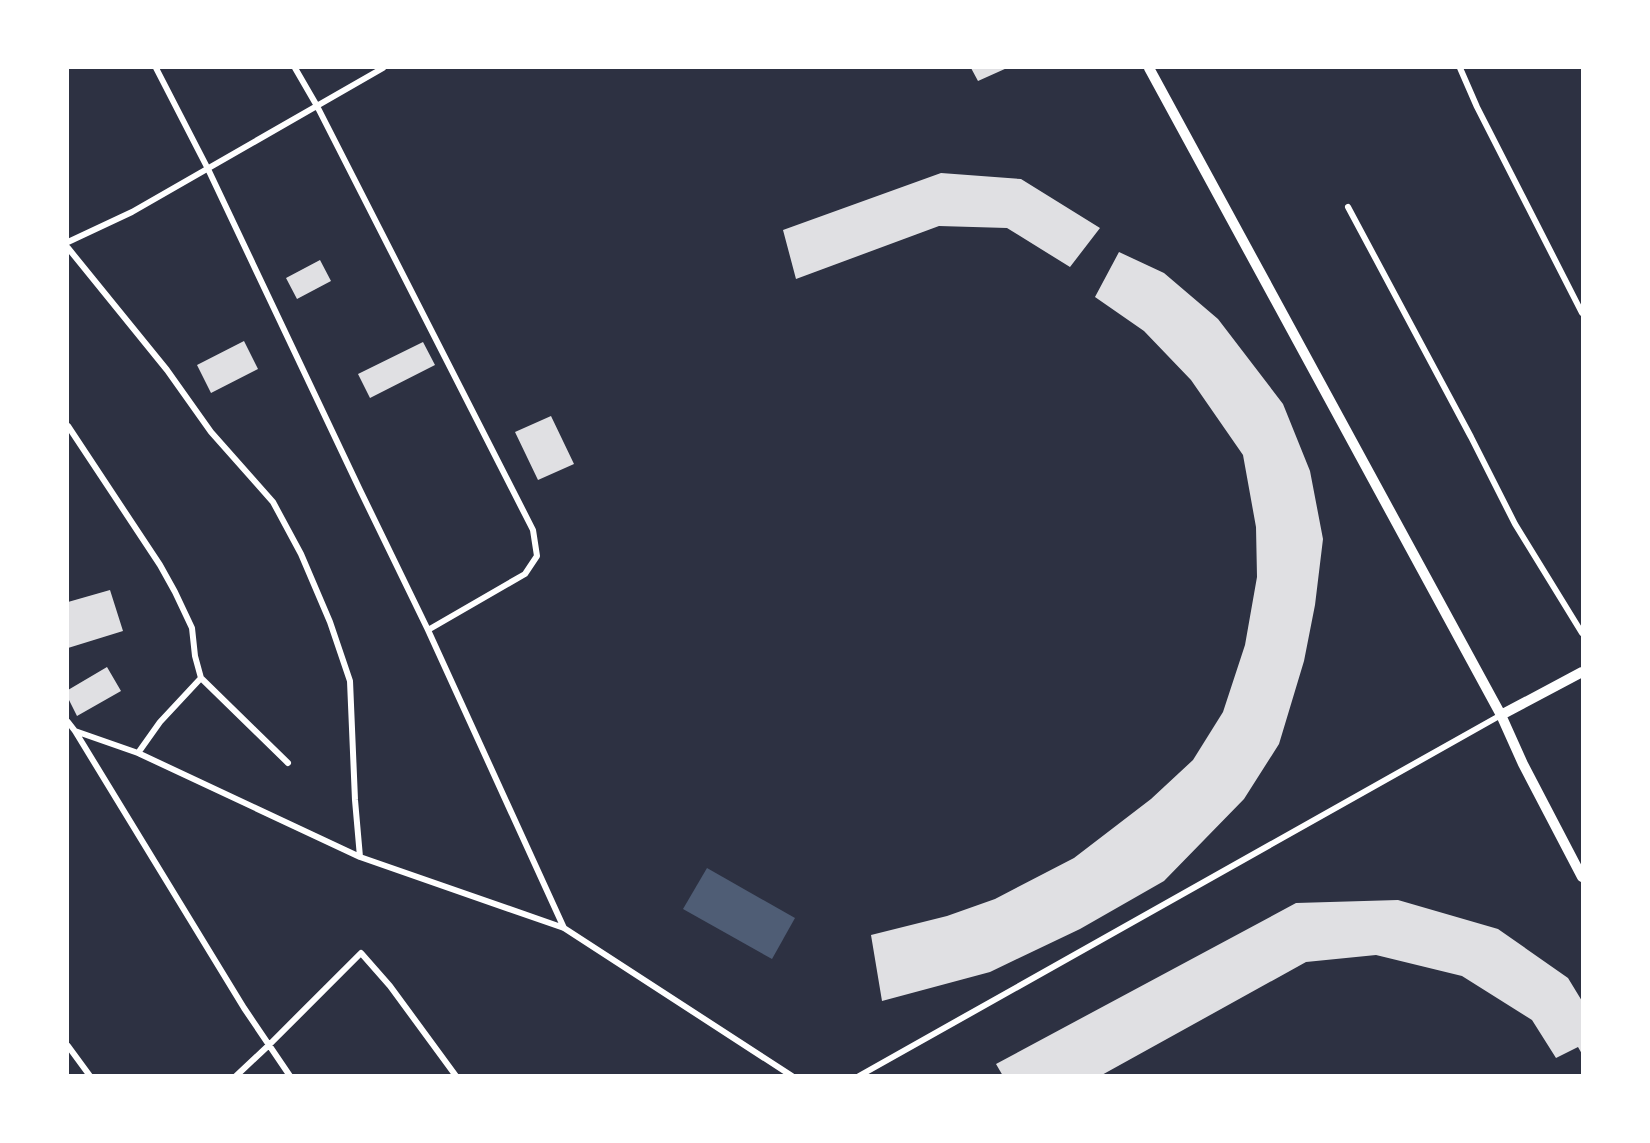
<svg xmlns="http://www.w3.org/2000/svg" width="1650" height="1143" font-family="Spectral,serif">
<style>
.water{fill:#4f5d75}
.building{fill:#e0e0e3}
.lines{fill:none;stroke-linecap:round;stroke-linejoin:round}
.minor{stroke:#fff;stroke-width:6}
.tertiary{stroke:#fff;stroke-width:10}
</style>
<rect width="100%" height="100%" fill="#2d3142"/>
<path class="water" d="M707 868 795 918 772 959 683 909Z"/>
<path class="building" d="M971 68H1007L978 81Z
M941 173 1021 179 1100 228 1070 267 1007 228 939 226 796 279 783 230Z
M1119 252 1164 273 1218 319 1283 404 1310 471 1323 539 1315 605 1304 661 1279 744 1244 799 1164 881 1080 929 990 972 882 1001 871 935 947 916 995 899 1074 858 1151 799 1193 760 1223 712 1245 645 1257 577 1256 527 1243 455 1191 380 1144 331 1095 297Z
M320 260 331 281 297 299 286 278Z
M244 341 258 369 211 393 197 365Z
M423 342 435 365 370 398 358 374Z
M551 416 574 464 538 480 515 432Z
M110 590 123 631 68 648V602Z
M107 667 121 691 77 716 68 698V690Z
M1398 900 1498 929 1568 978 1582 1001V1054L1578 1047 1556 1058 1532 1020 1462 976 1376 955 1306 962 1100 1076H1003L996 1064 1296 903Z"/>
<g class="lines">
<path class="minor" d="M156 68 208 169 360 490 428 630 564 928
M295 68 317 106 533 530 537 556 525 574 428 630
M1460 68 1477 107 1582 313
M1348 207 1471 437 1515 524 1582 633
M68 242 132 212 383 68
M68 248 167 370 211 432 273 502 301 554 330 622 350 681 355 800 360 857
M68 426 160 565 175 592 192 628 195 656 201 678 288 763
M68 722 75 731 244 1008 290 1076
M75 731 138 753 360 857 564 928 792 1076
M138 753 160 722 201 678
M68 1046 90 1076
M236 1076 269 1045 361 953 390 986 456 1076
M859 1076 1501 715"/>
<path class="tertiary" d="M1149 68 1501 715 1523 764 1582 877
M1501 715 1582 672"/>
</g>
<rect width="1650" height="1143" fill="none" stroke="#ffffff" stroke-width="138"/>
</svg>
